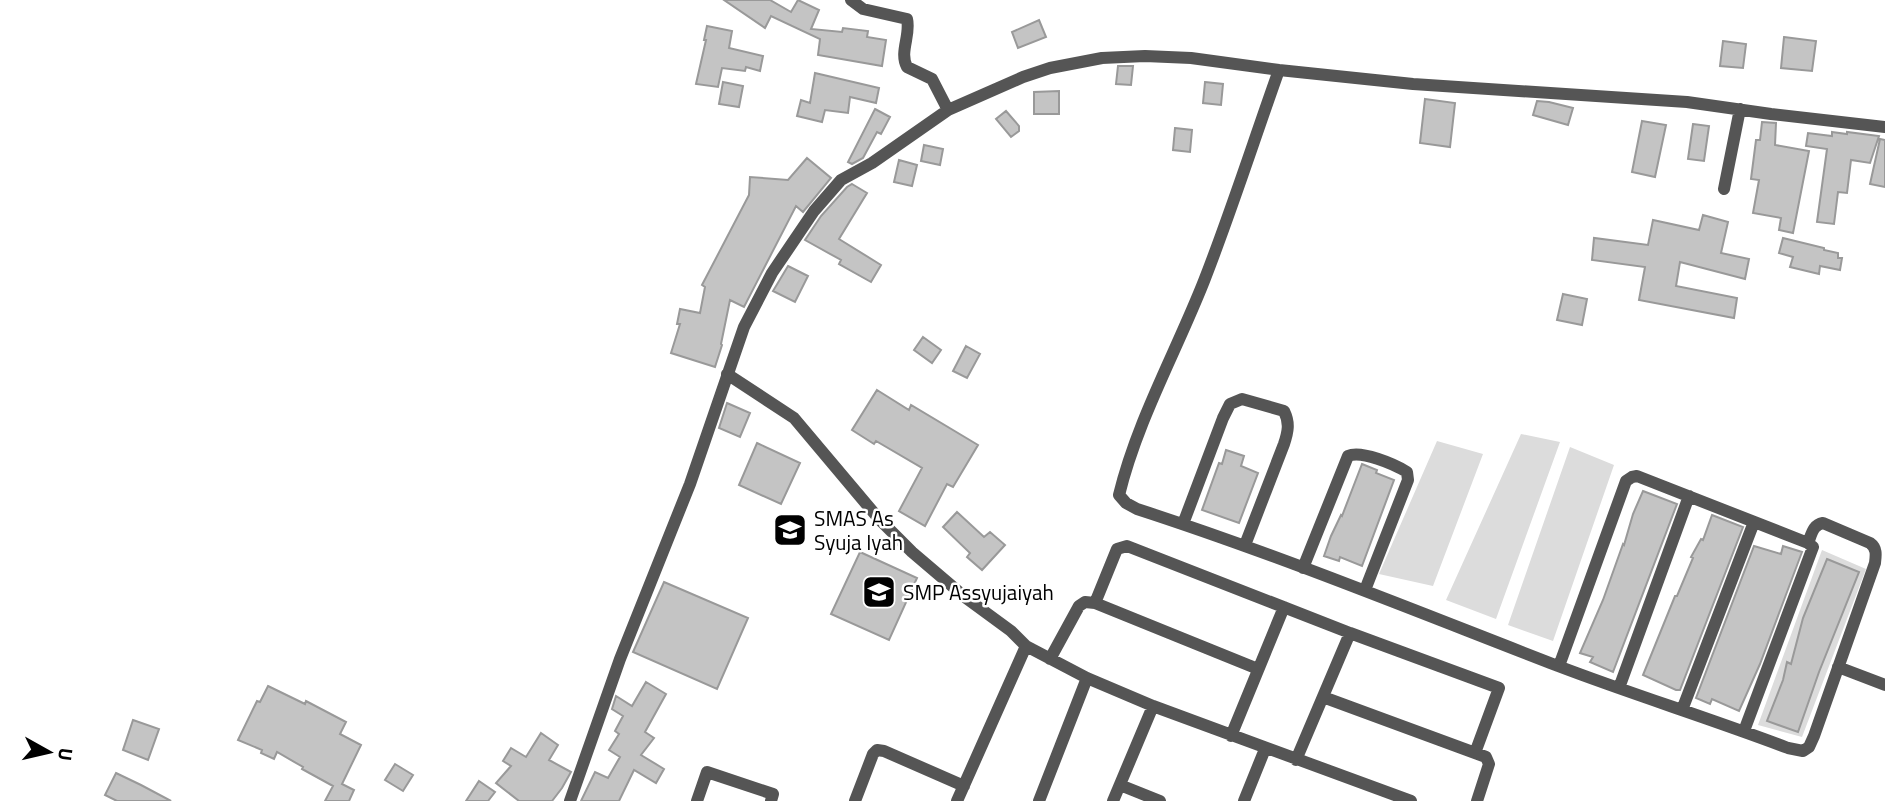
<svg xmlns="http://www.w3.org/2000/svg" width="1885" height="801" font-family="'Titillium Web',sans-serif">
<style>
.grass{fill:#dcdcdc}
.building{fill:#c4c4c4;stroke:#999;stroke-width:2}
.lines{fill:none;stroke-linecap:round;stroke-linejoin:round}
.minor{stroke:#555;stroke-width:12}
.labels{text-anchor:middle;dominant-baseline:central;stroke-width:5;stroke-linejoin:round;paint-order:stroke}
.poi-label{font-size:21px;fill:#000;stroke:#fff;text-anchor:start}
</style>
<rect width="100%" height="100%" fill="#fff"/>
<path class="grass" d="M1521 434 1560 442 1496 619 1446 600Z
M1437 441 1483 454 1433 586 1379 574Z
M1570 447 1614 465 1553 641 1508 625Z
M1822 550 1866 569 1802 737 1758 725Z"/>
<path class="building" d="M724 0H770L791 12 798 0 819 10 811 29 842 32 843 28 868 31 867 37 886 40 882 66 818 55 820 39 771 16 765 28Z
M1039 20 1046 37 1018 48 1012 32Z
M707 26 732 31 729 48 763 56 760 71 746 67 745 71 722 68 718 87 696 84 706 40H704Z
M1784 37 1816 41 1812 71 1781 68Z
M1723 41 1746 44 1743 68 1720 66Z
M1118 66H1133L1131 85 1116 84Z
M815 73 879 88 876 103 850 97 848 113 825 110 822 122 797 116 801 100 810 103Z
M723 82 743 86 739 107 719 104Z
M1205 82 1223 84 1221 105 1203 103Z
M1059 91V114H1034V92Z
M1425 99 1455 103 1450 147 1420 143Z
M1537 101 1549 102 1573 108 1568 125 1533 115Z
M875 109 890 117 881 134 877 132 863 158 852 164 848 162Z
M1006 111 1019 126V131L1011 137 996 119Z
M1642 121 1666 125 1655 177 1632 172Z
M1762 122 1776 123 1775 145 1809 151 1793 233 1779 230 1781 218 1753 213 1759 180 1751 179 1756 140H1760Z
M1693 124 1709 126 1704 161 1688 159Z
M1175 128 1192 130 1190 152 1173 150Z
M1832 132 1847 134V132L1879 136 1870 163 1851 160 1847 193 1838 192 1834 224 1817 222 1827 149 1806 146 1808 133 1832 136Z
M1880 139 1885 140V187L1870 184Z
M924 145 943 149 940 165 921 161Z
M807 158 831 178 803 212 796 206 744 307 730 300 721 344 722 345 715 367 671 353 680 324H677L680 309 700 313 705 287 702 285 749 195 750 177 788 180Z
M899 160 917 165 912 186 894 182Z
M852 184 867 193 839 239 881 265 871 282 839 264 841 260 805 240 821 216 847 187Z
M1703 215 1728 222 1721 253 1749 259 1745 279 1680 262 1676 286 1737 298 1734 318 1639 300 1645 267 1592 260 1594 238 1648 245 1653 220 1699 230Z
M1783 238 1824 248V250L1838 253V258H1842L1840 270 1820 266 1819 274 1790 267 1793 257 1779 253Z
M788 266 808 276 795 302 773 291Z
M1563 294 1587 299 1582 325 1557 320Z
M923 337 941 350 932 363 914 350Z
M966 346 980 354 967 378 953 371Z
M877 390 909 410 911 405 978 445 953 487 947 484 925 526 899 511 922 468 876 441 874 444 852 430Z
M727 403 750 413 740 437 719 428Z
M757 443 800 463 781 504 739 485Z
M1226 450 1244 456 1241 466 1258 473 1239 523 1202 510 1219 463 1222 464Z
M1362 464 1377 470 1376 473 1394 480 1362 566 1340 557 1339 561 1324 556 1331 536 1341 515 1342 516Z
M1643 491 1677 504 1613 672 1590 662 1593 657 1580 653 1603 600 1623 544 1624 545 1633 514Z
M957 512 984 537 990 532 1005 545 982 570 967 557 970 553 943 527Z
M1712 515 1743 527 1680 690H1676L1643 675 1675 596H1677L1693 558 1691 557 1701 539 1703 540Z
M1754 546 1781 554 1783 546 1802 552 1760 664 1739 711 1712 699 1710 704 1696 698Z
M860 552 917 578 889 640 831 614Z
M1827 559 1859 572 1819 672 1798 732 1767 721 1783 680 1787 662 1791 664 1803 618Z
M664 582 748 618 717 689 633 652Z
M646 682 666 694 645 732 654 738 641 755 664 769 656 783 634 770 619 801H581L595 772 608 778 620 757 609 750 619 734 615 731 623 716 612 709 616 696 632 706Z
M268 686 305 704 306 701 346 722 340 734 361 745 342 784 354 790 349 801H325L333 786 302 769 303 767 277 752 274 759 261 753 262 750 238 740 257 701 260 702Z
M133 720 159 729 148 760 123 750Z
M541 733 558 745 549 760 571 772 562 788 552 801H519L496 783 511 766 503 761 511 748 526 757Z
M395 764 413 775 403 791 385 780Z
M116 773 141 785 171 801H117L105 795Z
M479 781 495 792 488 801H466Z"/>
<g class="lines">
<path class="minor" d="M851 0 863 9 907 19C911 35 899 52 907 67L932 79 948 110
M1279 70C1254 140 1231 212 1204 281 1176 352 1137 421 1119 495L1126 503 1137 509C1279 555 1418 612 1558 666 1634 695 1712 719 1788 748L1803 751 1809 747 1814 736 1875 563C1876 555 1877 548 1870 543L1823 523C1813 525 1812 533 1808 543
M1724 189 1740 109
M727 374 794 418 879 519 912 552 966 598 1011 631 1026 646 1087 678 1153 706 1411 801
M1183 524 1223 418 1230 404 1242 399 1284 411C1290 423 1288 432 1284 444L1245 545
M1303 568 1348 456C1361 450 1394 464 1407 472L1408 480 1365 590
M1095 603 1117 549 1127 546 1350 633 1296 760
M1350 633 1499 688 1475 753
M1050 659 1079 606 1085 602 1095 603 1258 669
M1559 666 1626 481 1632 477 1637 476 1808 543 1813 547 1744 731
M1838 667 1885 685
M1619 688 1689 496
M1323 697 1486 757 1489 764 1477 801
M1682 710 1754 522
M1231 736 1284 607
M1120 785 1160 801
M570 801 620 659 690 484 744 327 772 273 814 211 841 180 872 163 948 110 1023 77 1050 68 1102 58 1145 56 1191 58 1279 70 1413 84 1687 102 1771 114 1885 127
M697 801 707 772 773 794 771 801
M855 801 873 754 877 750 884 751 964 786
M957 801 1026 646
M1039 801 1087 678
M1113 801 1153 706
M1244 801 1265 749"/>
</g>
<defs>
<symbol id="school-square" viewBox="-11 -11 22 22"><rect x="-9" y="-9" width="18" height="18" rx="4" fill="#000" stroke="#fff"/><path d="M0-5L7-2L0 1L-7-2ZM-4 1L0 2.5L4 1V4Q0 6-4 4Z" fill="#fff"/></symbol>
</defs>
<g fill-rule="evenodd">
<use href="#school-square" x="771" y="511" width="38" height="38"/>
<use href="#school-square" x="860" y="573" width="38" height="38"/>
</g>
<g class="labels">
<g class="poi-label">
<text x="814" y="518">SMAS As<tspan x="814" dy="24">Syuja Iyah</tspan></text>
<text x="903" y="592">SMP Assyujaiyah</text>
</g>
</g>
<g transform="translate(49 752) rotate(98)" stroke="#ffffff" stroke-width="5" paint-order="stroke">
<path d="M0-5L12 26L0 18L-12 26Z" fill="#000000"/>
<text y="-10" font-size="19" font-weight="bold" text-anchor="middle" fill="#000000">U</text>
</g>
</svg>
